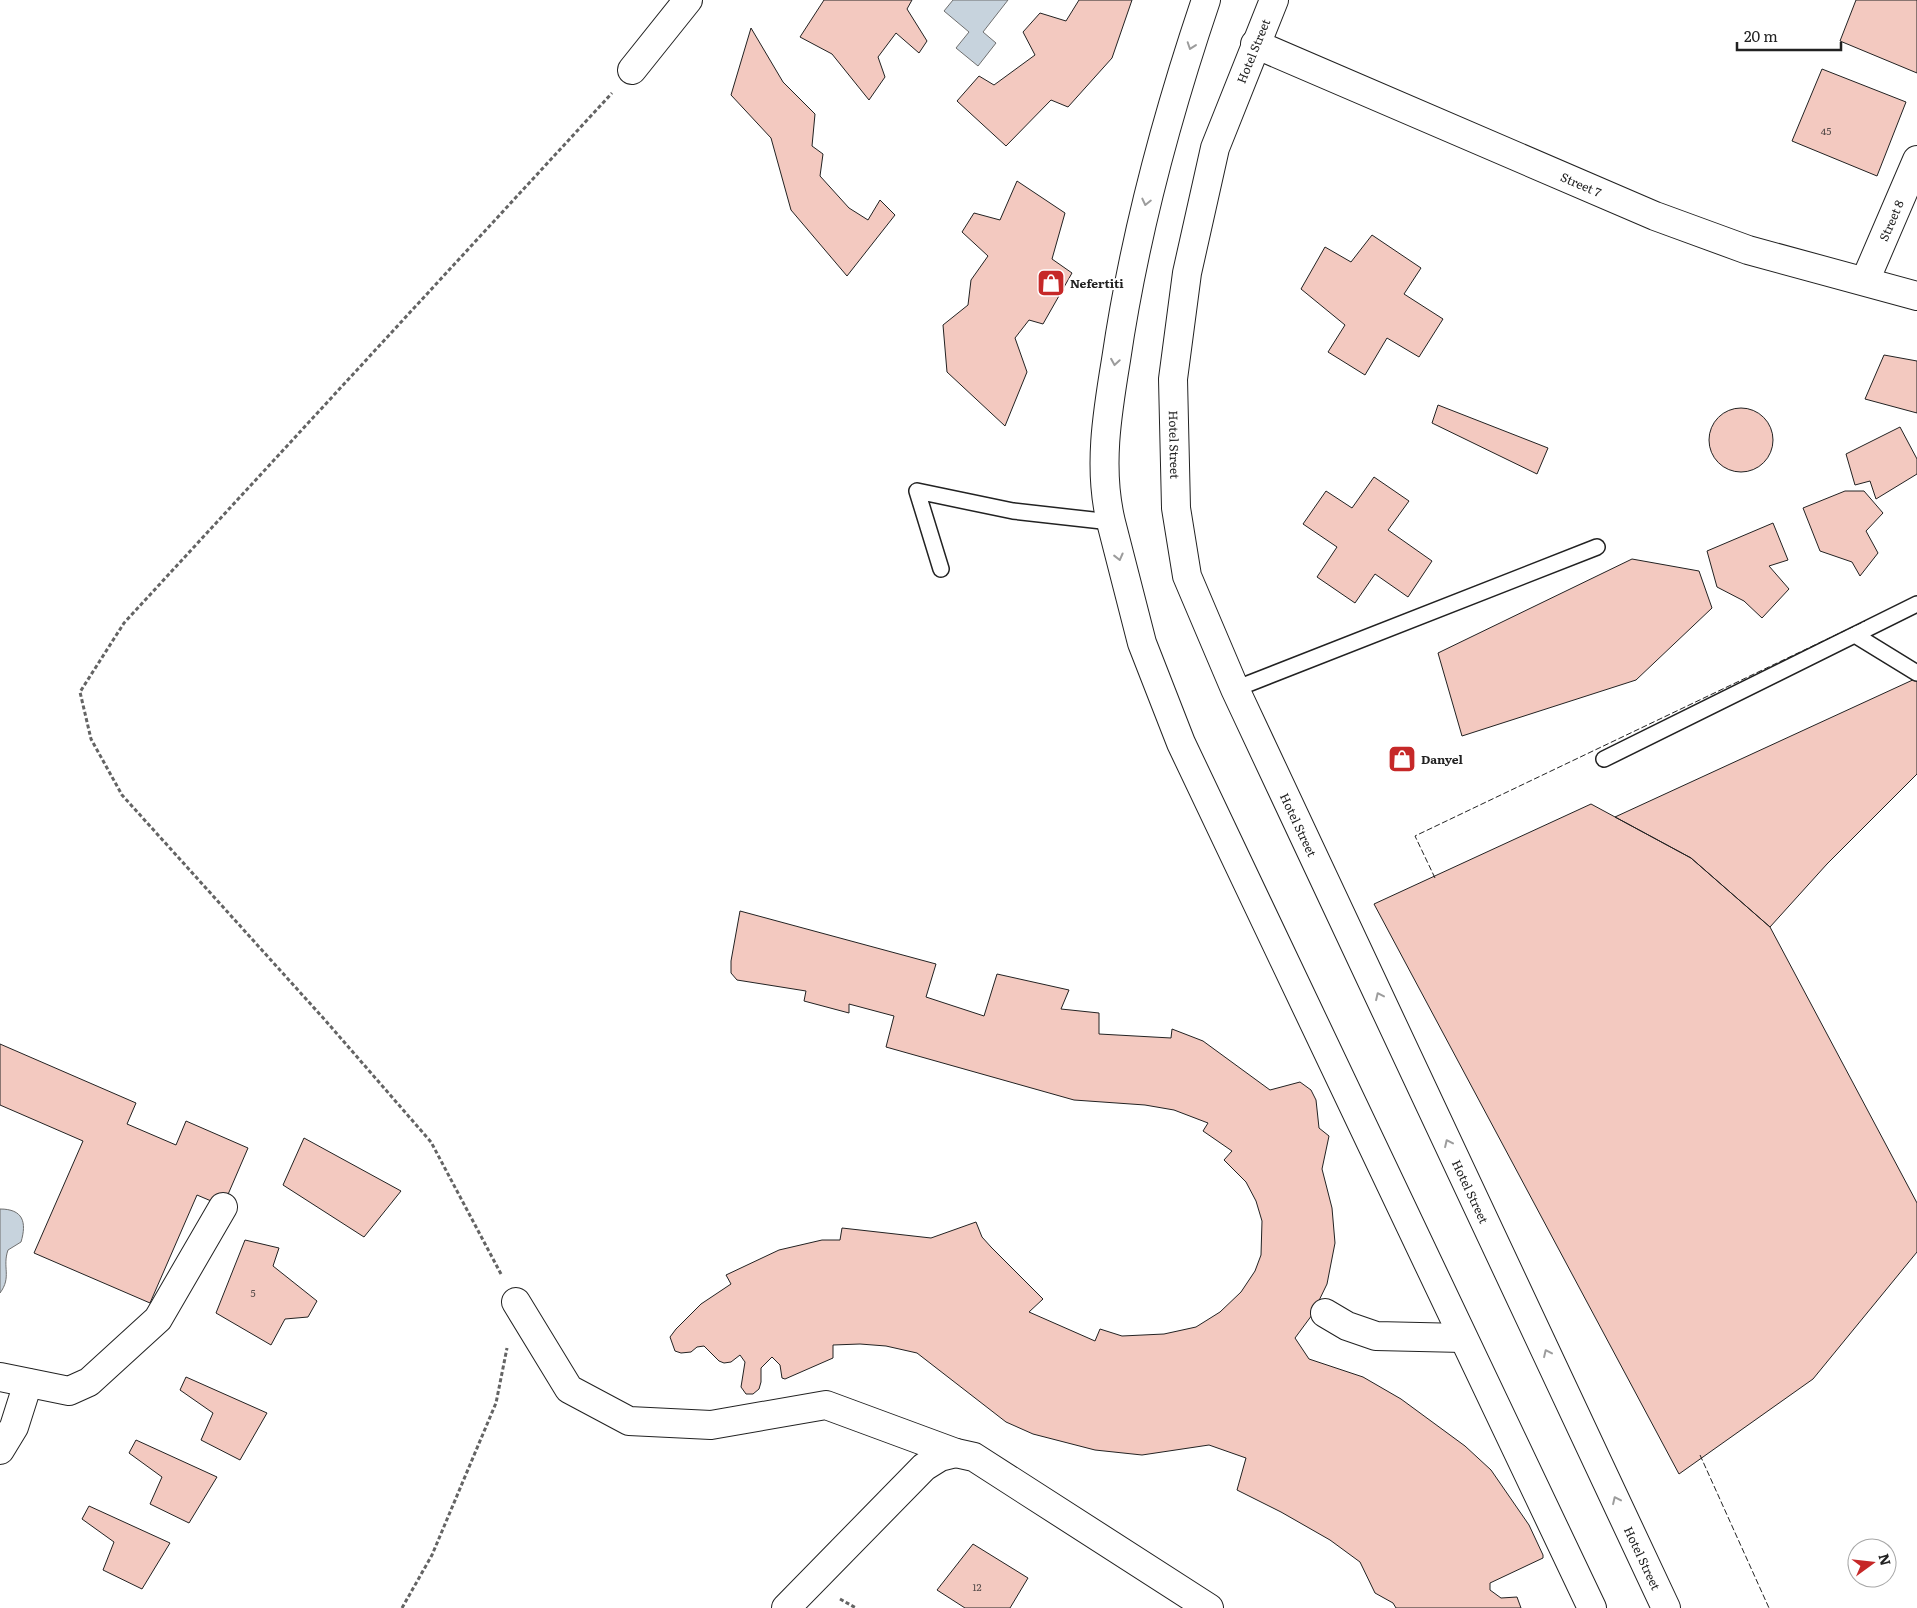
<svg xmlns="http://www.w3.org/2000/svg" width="1917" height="1608" font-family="Literata,serif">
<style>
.water{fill:#c7d3dd;stroke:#6f6f6f}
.building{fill:#f3c9c0;stroke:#222}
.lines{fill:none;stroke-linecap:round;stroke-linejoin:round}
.lane-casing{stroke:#222;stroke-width:18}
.street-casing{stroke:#222;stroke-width:30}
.secondary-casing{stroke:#222;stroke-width:30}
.path{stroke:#646464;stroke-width:3;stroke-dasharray:4 2.5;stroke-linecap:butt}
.lane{stroke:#fff;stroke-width:15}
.street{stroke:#fff;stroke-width:28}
.secondary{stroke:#fff;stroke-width:28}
.fence{stroke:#222;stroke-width:1;stroke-dasharray:6 2.5;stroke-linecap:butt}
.oneway{stroke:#9c9c9c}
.labels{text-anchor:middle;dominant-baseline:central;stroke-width:4;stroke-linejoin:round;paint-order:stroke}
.number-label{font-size:10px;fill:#564c4a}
.street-label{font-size:12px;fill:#222;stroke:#fff}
.poi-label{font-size:12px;font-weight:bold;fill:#222;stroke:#fff;text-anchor:start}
</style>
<rect width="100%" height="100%" fill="#fff"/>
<path class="water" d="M953 0H1008L983 32 996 43 978 66 956 48 969 32 944 11Z
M0 1209C23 1209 27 1222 21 1242L8 1250C2 1267 12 1277 0 1293Z"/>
<path class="building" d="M824 0H912L907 9 927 41 919 53 896 33 878 57 885 77 869 100 832 54 800 37Z
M1079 0H1132L1112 58 1068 107 1051 100 1006 146 957 101 979 76 994 85 1035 55 1023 32 1040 13 1066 21Z
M1856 0H1917V73L1840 41Z
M751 28 783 82 815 114 812 146 823 154 820 176 849 208 868 220 880 200 895 215 847 276 791 210 771 138 731 95Z
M1822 69 1906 102 1877 176 1792 141Z
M1017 181 1065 213 1052 259 1072 273 1043 324 1029 320 1015 338 1027 372 1005 426 947 372 943 325 968 305 971 280 988 256 962 232 974 213 1000 220Z
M1372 235 1421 268 1404 294 1443 319 1419 357 1387 338 1365 375 1328 352 1345 325 1301 289 1325 247 1351 262Z
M1884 355 1917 361V413L1865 399Z
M1438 405 1548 448 1537 474 1432 423Z
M1709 440a32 32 0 1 1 64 0a32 32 0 1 1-64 0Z
M1900 427 1917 459V474L1876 499 1870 481 1855 485 1846 454Z
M1374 477 1409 501 1388 530 1432 561 1408 597 1375 574 1355 603 1317 577 1337 547 1303 524 1326 491 1352 508Z
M1845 491H1864L1883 513 1866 531 1878 553 1860 576 1852 562 1820 551 1803 508Z
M1773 523 1788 560 1769 566 1789 589 1762 618 1744 601 1717 587 1707 551Z
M1632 559 1699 571 1712 608 1636 680 1462 736 1438 653Z
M1917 678V774L1827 864 1770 927 1691 858 1615 817Z
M1591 804 1691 858 1770 927 1917 1203V1252L1813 1379 1679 1474 1374 904Z
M740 911 936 964 926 997 984 1016 997 974 1069 990 1061 1009 1099 1013V1034L1171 1038 1172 1029 1203 1041 1270 1090 1300 1082 1311 1090 1316 1100 1319 1128 1329 1136 1322 1169 1332 1208 1335 1243 1327 1284 1312 1315 1295 1338 1309 1359 1363 1377 1401 1399 1465 1446 1491 1470 1529 1525 1543 1555V1558L1490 1583V1590L1501 1598 1517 1597 1521 1608H1396L1393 1603 1375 1593 1360 1562 1330 1540 1281 1512 1237 1490 1246 1458 1209 1445 1142 1455 1095 1450 1033 1434 1006 1422 917 1353 886 1346 860 1344 833 1345V1358L785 1379 782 1378 780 1365 772 1357 761 1368V1382L759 1389 753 1394H746L741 1387 745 1362 740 1355 731 1362 724 1363 719 1361 704 1346 697 1347 691 1352 681 1353 675 1351 670 1337 676 1329 701 1304 731 1284 726 1275 779 1250 822 1240H840L842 1228 931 1238 976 1222 982 1237 991 1247 1043 1299 1029 1312 1095 1341 1100 1329 1122 1336 1164 1334 1196 1327 1220 1312 1241 1292 1255 1271 1261 1255 1262 1221 1256 1201 1246 1182 1224 1160 1232 1151 1203 1131 1208 1123 1174 1110 1145 1105 1074 1100 886 1047 894 1016 849 1004V1013L804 1001 806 991 737 980 731 973V961Z
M0 1044 136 1103 127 1124 176 1145 186 1121 248 1148 223 1206 197 1195 150 1303 34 1253 83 1141 0 1105Z
M304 1138 401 1191 364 1237 283 1185Z
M245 1240 279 1248 273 1266 317 1301 308 1317 285 1319 271 1345 216 1313Z
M186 1377 267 1413 240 1460 201 1440 213 1413 180 1390Z
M136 1440 217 1477 189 1523 150 1504 162 1477 129 1453Z
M89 1506 170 1543 142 1589 103 1570 114 1542 82 1519Z
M973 1544 1028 1578 1010 1608H965L937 1590Z"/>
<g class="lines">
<defs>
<path id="lane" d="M941 569 917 491 1013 511 1111 522
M1855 635 1917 673
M1235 689 1597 547
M1604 759 1917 604"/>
<g id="street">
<path id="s1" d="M1255 44 1655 216 1748 250 1917 296"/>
<path d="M632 70 688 0"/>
<path id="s2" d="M1865 281 1917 160"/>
<path d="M516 1302 569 1389 629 1421 711 1425 826 1405 956 1453 974 1457 1209 1608"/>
<path d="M1325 1313 1347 1326 1376 1336 1463 1338"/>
<path d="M0 1377 69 1391 89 1382 158 1319 223 1207"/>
<path d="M0 1450 14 1427 28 1383"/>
<path d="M786 1608 924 1467 940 1457 956 1453"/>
</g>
<g id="secondary">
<path d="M1206 0C1166 118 1134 237 1116 360 1107 414 1098 469 1111 522L1142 643 1181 743 1592 1608"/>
<path id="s3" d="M1274 0 1215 148 1187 273 1173 379 1176 508 1187 576 1235 689 1666 1608"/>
</g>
</defs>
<use href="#lane" class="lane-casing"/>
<use href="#street" class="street-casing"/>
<use href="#secondary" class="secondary-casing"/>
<path class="path" d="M501 1274 431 1142 325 1020 122 795 91 739 80 692 124 623 612 93
M840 1599 856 1608
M402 1608 432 1555 496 1403 507 1348"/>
<use href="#lane" class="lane"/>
<use href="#street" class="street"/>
<use href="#secondary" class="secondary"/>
<path class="fence" d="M1435 878 1415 836 1865 621
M1700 1455 1769 1608"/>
</g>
<defs><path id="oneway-chevron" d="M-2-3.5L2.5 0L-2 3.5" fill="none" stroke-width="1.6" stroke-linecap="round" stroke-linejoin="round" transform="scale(1.25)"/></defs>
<g class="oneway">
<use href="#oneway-chevron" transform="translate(1191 46) rotate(109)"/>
<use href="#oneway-chevron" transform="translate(1146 202) rotate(103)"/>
<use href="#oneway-chevron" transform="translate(1115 362) rotate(99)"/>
<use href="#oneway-chevron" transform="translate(1119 557) rotate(76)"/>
<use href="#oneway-chevron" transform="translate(1379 996) rotate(-115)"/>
<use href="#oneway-chevron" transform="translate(1448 1143) rotate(-115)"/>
<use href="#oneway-chevron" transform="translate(1547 1353) rotate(-115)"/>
<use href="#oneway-chevron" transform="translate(1616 1500) rotate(-115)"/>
</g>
<defs>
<symbol id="shop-square" viewBox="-11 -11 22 22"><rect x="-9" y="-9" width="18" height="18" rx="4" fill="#c62828" stroke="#fff"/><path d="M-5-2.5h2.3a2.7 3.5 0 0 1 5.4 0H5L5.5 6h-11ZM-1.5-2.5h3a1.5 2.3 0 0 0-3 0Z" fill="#fff"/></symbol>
</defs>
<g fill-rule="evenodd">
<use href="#shop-square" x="1035" y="267" width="32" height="32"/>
<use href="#shop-square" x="1386" y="743" width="32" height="32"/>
</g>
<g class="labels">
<g class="number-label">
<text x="1826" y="130">45</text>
<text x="253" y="1292">5</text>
<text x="977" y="1586">12</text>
</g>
<g class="street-label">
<text transform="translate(1253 51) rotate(-68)">Hotel Street</text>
<text stroke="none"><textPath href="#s1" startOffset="355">Street 7</textPath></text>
<text stroke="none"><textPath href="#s2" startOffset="66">Street 8</textPath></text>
<text stroke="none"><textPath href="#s3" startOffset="460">Hotel Street</textPath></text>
<text stroke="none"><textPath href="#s3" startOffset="865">Hotel Street</textPath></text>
<text stroke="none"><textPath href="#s3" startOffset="1270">Hotel Street</textPath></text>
<text stroke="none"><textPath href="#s3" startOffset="1675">Hotel Street</textPath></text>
</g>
<g class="poi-label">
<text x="1070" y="283">Nefertiti</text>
<text x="1421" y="759">Danyel</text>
</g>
</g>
<g transform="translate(1872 1563) rotate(75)"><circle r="24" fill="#ffffff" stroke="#a7a7a7"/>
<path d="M0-4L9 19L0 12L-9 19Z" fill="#c62828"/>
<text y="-8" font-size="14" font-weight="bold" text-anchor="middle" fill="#222222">N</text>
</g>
<path d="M1737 42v8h104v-8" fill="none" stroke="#222222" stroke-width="2.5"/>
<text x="1744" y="42" font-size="15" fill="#222222" stroke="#ffffff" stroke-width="4" paint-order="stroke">20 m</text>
</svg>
